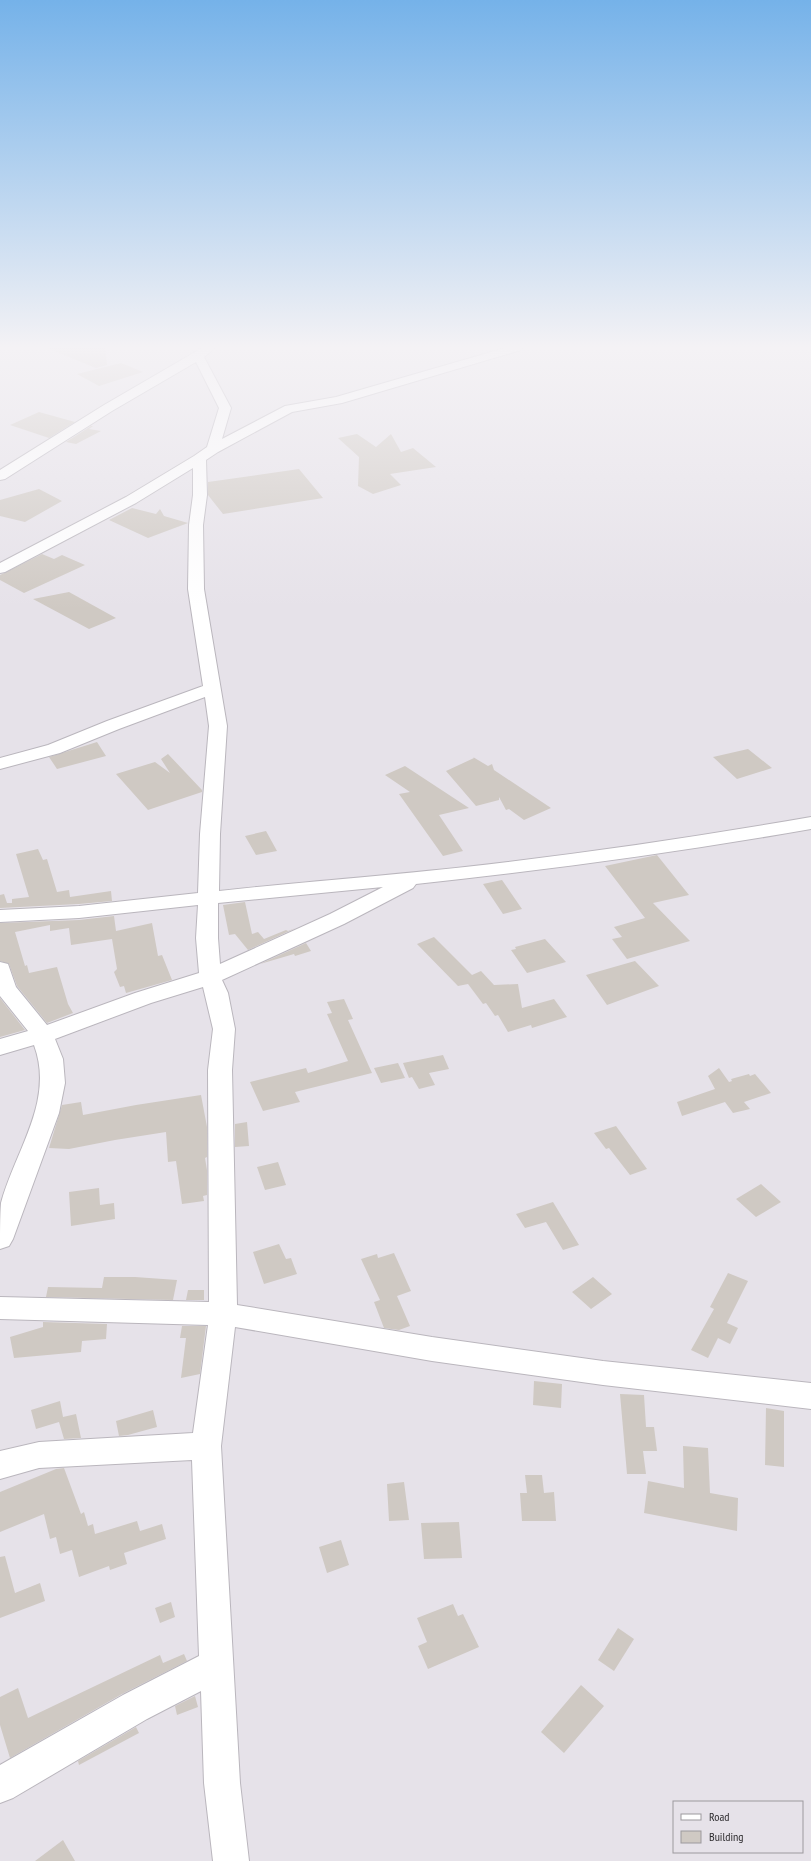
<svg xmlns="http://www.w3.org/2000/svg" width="811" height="1861" font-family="'PT Sans Narrow',sans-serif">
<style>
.building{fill:#cfc9c3}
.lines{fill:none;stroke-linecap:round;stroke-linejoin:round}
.minor-casing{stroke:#bab6bd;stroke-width:2}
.minor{fill:#fff;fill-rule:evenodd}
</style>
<rect width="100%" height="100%" fill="#e6e2e9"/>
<path class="building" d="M47 348H105L107 365 96 368Z
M121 363 143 372 99 386 77 374Z
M39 412 75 422 49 438 10 425Z
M91 426H93L89 429 101 431 76 444 66 442Z
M357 434 376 447 391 434 401 452 413 448 436 467 390 474 401 485 373 494 358 486 359 457 338 438Z
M299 469 323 498 223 514 208 495V482Z
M39 489 62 501 25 522 0 516V500Z
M132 508 156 514 160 509 164 516 188 523 148 538 109 520Z
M42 554 54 559 62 555 85 565 24 593 0 580V575Z
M69 592 116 618 89 629 33 599Z
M97 742 106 756 57 769 49 757Z
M748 749 772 768 737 779 713 757Z
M168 754 202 790V792L148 810 116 774 155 762 170 773 161 759Z
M473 757 488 766 492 764 494 770 551 808 524 820 509 809 506 810 499 797V800L476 806 446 771 474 758Z
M405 766 469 808 439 815 463 851 443 856 399 794 410 792 385 775Z
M266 831 277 851 256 855 245 836Z
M38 849 43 860 47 859 57 892 69 890 70 897 111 891 112 901 79 904 0 908V895L4 894 7 903H12V899L29 897 16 854Z
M657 855 689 895 653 903 690 941 627 959 612 939 622 937 614 927 645 918 605 866Z
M502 880 522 909 503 914 483 884Z
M245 902 252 934 258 932 264 939 286 930 288 931 296 928 248 950 235 934 229 935 223 905Z
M114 916 116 931 152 923 158 956 162 955 172 980 126 993 124 986 120 987 114 972 117 969 112 939 71 945 69 928 50 931V925L15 932 25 966 27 965 29 973 57 967 68 1004 73 1013 47 1023 17 986 9 964 0 961V923L79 920Z
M434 937 472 975 481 971 494 985 518 984 522 1008 554 999 567 1017 532 1028 531 1025 508 1032 498 1015 495 1016 486 1003 483 1004 468 984 458 986 417 944Z
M545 939 566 962 527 973 511 950 516 949 515 947Z
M306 943 311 951 295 956 294 954 260 964Z
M635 961 659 986 607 1005 586 975Z
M0 998 25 1030 0 1037Z
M344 999 353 1019 348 1020 372 1073 295 1092 300 1102 263 1111 250 1082 306 1068 308 1073 348 1061 327 1014 332 1013 327 1002Z
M443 1055 449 1069 429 1073 435 1085 419 1089 412 1077 409 1078 403 1063Z
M398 1063 405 1078 381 1083 374 1068Z
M719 1068 729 1082 732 1081 731 1079 749 1074 750 1076 755 1074 771 1093 744 1102 750 1109 733 1113 725 1102 682 1116 677 1102 715 1089 708 1076Z
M201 1095 207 1127V1157L205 1158 207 1170V1195L203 1196 204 1201 182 1204 176 1161 168 1162 166 1132 115 1140 69 1149 49 1148 62 1105 81 1102 83 1115 136 1105Z
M247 1122 249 1146 235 1147V1124Z
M616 1126 647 1169 630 1175 609 1148 606 1149 594 1133Z
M278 1162 286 1185 265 1190 257 1167Z
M761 1184 781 1202 756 1217 736 1199Z
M99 1188 100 1205 114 1203 115 1219 71 1226 69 1192Z
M553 1202 579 1245 563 1250 546 1222 525 1228 516 1214Z
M279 1244 286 1259 291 1258 297 1274 264 1284 253 1252Z
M394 1253 411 1291 397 1296 410 1326 399 1330 384 1328 374 1302 380 1300 361 1259 377 1254 378 1258Z
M728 1273 748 1281 727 1323 738 1328 730 1344 718 1338 708 1358 691 1350 714 1309 710 1307Z
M104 1277H135L177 1280 173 1300 46 1297 48 1287 102 1288Z
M593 1277 612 1294 591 1309 572 1292Z
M188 1290H204V1300H186Z
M43 1322 107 1324 106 1339 82 1341 81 1352 14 1358 10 1337 43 1327Z
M182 1326H206L200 1374 181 1378 186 1338H180Z
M534 1381 562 1384 561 1408 533 1405Z
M620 1394 644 1395 646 1427H654L657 1451H643L646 1474H627Z
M60 1401 63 1417 76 1414 81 1438 64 1439 59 1422 36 1429 31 1410Z
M766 1408 784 1411V1467L765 1465Z
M153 1410 157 1427 128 1435 119 1436 116 1421Z
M683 1446 708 1448 710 1493 738 1498 737 1531 644 1513 648 1481 684 1488Z
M64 1468 81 1514 84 1512 88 1526 93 1524 95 1534 137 1521 140 1531 162 1524 166 1539 124 1553 127 1564 110 1570 109 1566 79 1577 72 1550 60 1554 56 1537 50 1539 44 1514 0 1532V1492L56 1469Z
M525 1475H542L544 1493 554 1492 556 1521H522L520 1493H527Z
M404 1482 409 1520 389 1521 387 1484Z
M459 1522 462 1558 424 1559 421 1523Z
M341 1540 349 1565 327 1573 319 1547Z
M5 1556 15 1593 40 1583 45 1601 0 1618V1557Z
M171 1602 175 1617 160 1623 155 1608Z
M453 1604 458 1616 463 1614 479 1647 428 1669 418 1646 427 1642 417 1618Z
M618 1628 634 1639 614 1671 598 1660Z
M184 1654 187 1661 122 1694 10 1758 0 1725V1697L18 1688 28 1718 160 1655 163 1663Z
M581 1685 604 1706 564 1753 541 1732Z
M195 1696 198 1707 177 1715 175 1706Z
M136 1727 139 1733 79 1765 78 1761Z
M63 1840 75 1861H35Z"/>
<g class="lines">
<defs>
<path id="minor" d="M202 348H215L204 357 231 408 222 439 285 406 336 397 505 348H523L521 350 342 403 292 412 218 452 206 460 207 495 203 525 204 589 227 726 220 834 219 891C301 882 383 876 465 867 581 854 696 837 811 817V829C680 852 548 870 416 884L413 888 344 924 222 980 228 993 235 1029 232 1070 237 1305 432 1337 603 1361 811 1383V1409L603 1385 432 1361 235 1327 221 1446 240 1783 249 1861H213L204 1783 201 1691 147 1719 13 1798 0 1803V1765L123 1695 199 1656 192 1460 39 1468 0 1479V1451L39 1442 193 1433 208 1325 0 1319V1297L209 1302 208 1070 213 1029 203 987 151 1003 55 1039 63 1059 65 1083 59 1113 13 1239 9 1246 0 1249C0 1236 0 1215 1 1203 15 1151 55 1101 34 1045L0 1055V1039L28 1031 0 996V962L8 964 16 987 47 1025 135 993 199 973 196 938 198 905 79 918 0 922V910L79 906 198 893 200 834 209 726 205 697 119 729 60 753 0 769V758L48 745 107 721 203 686 188 589 189 525 193 495V468L136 503 5 572 0 573V563L126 497 194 456 207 447 219 408 196 362 112 411 5 479 0 480V470L104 405ZM383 887 330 914 220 964 218 938V903Z"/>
</defs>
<use href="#minor" class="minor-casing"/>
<use href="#minor" class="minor"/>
</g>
<linearGradient id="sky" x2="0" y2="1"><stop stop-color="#75b2e9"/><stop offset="0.57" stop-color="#f4f2f5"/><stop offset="1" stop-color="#f4f2f5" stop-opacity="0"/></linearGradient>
<rect width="811" height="609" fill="url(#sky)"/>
<rect x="673" y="1801" width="130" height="52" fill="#e6e2e9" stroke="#9c999e"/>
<rect x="681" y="1814" width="20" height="6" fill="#ffffff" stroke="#9c999e"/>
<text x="709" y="1821" font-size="12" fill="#2d2b2e">Road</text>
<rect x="681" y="1831" width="20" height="12" fill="#cfc9c3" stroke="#9c999e"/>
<text x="709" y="1841" font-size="12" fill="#2d2b2e">Building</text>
</svg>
